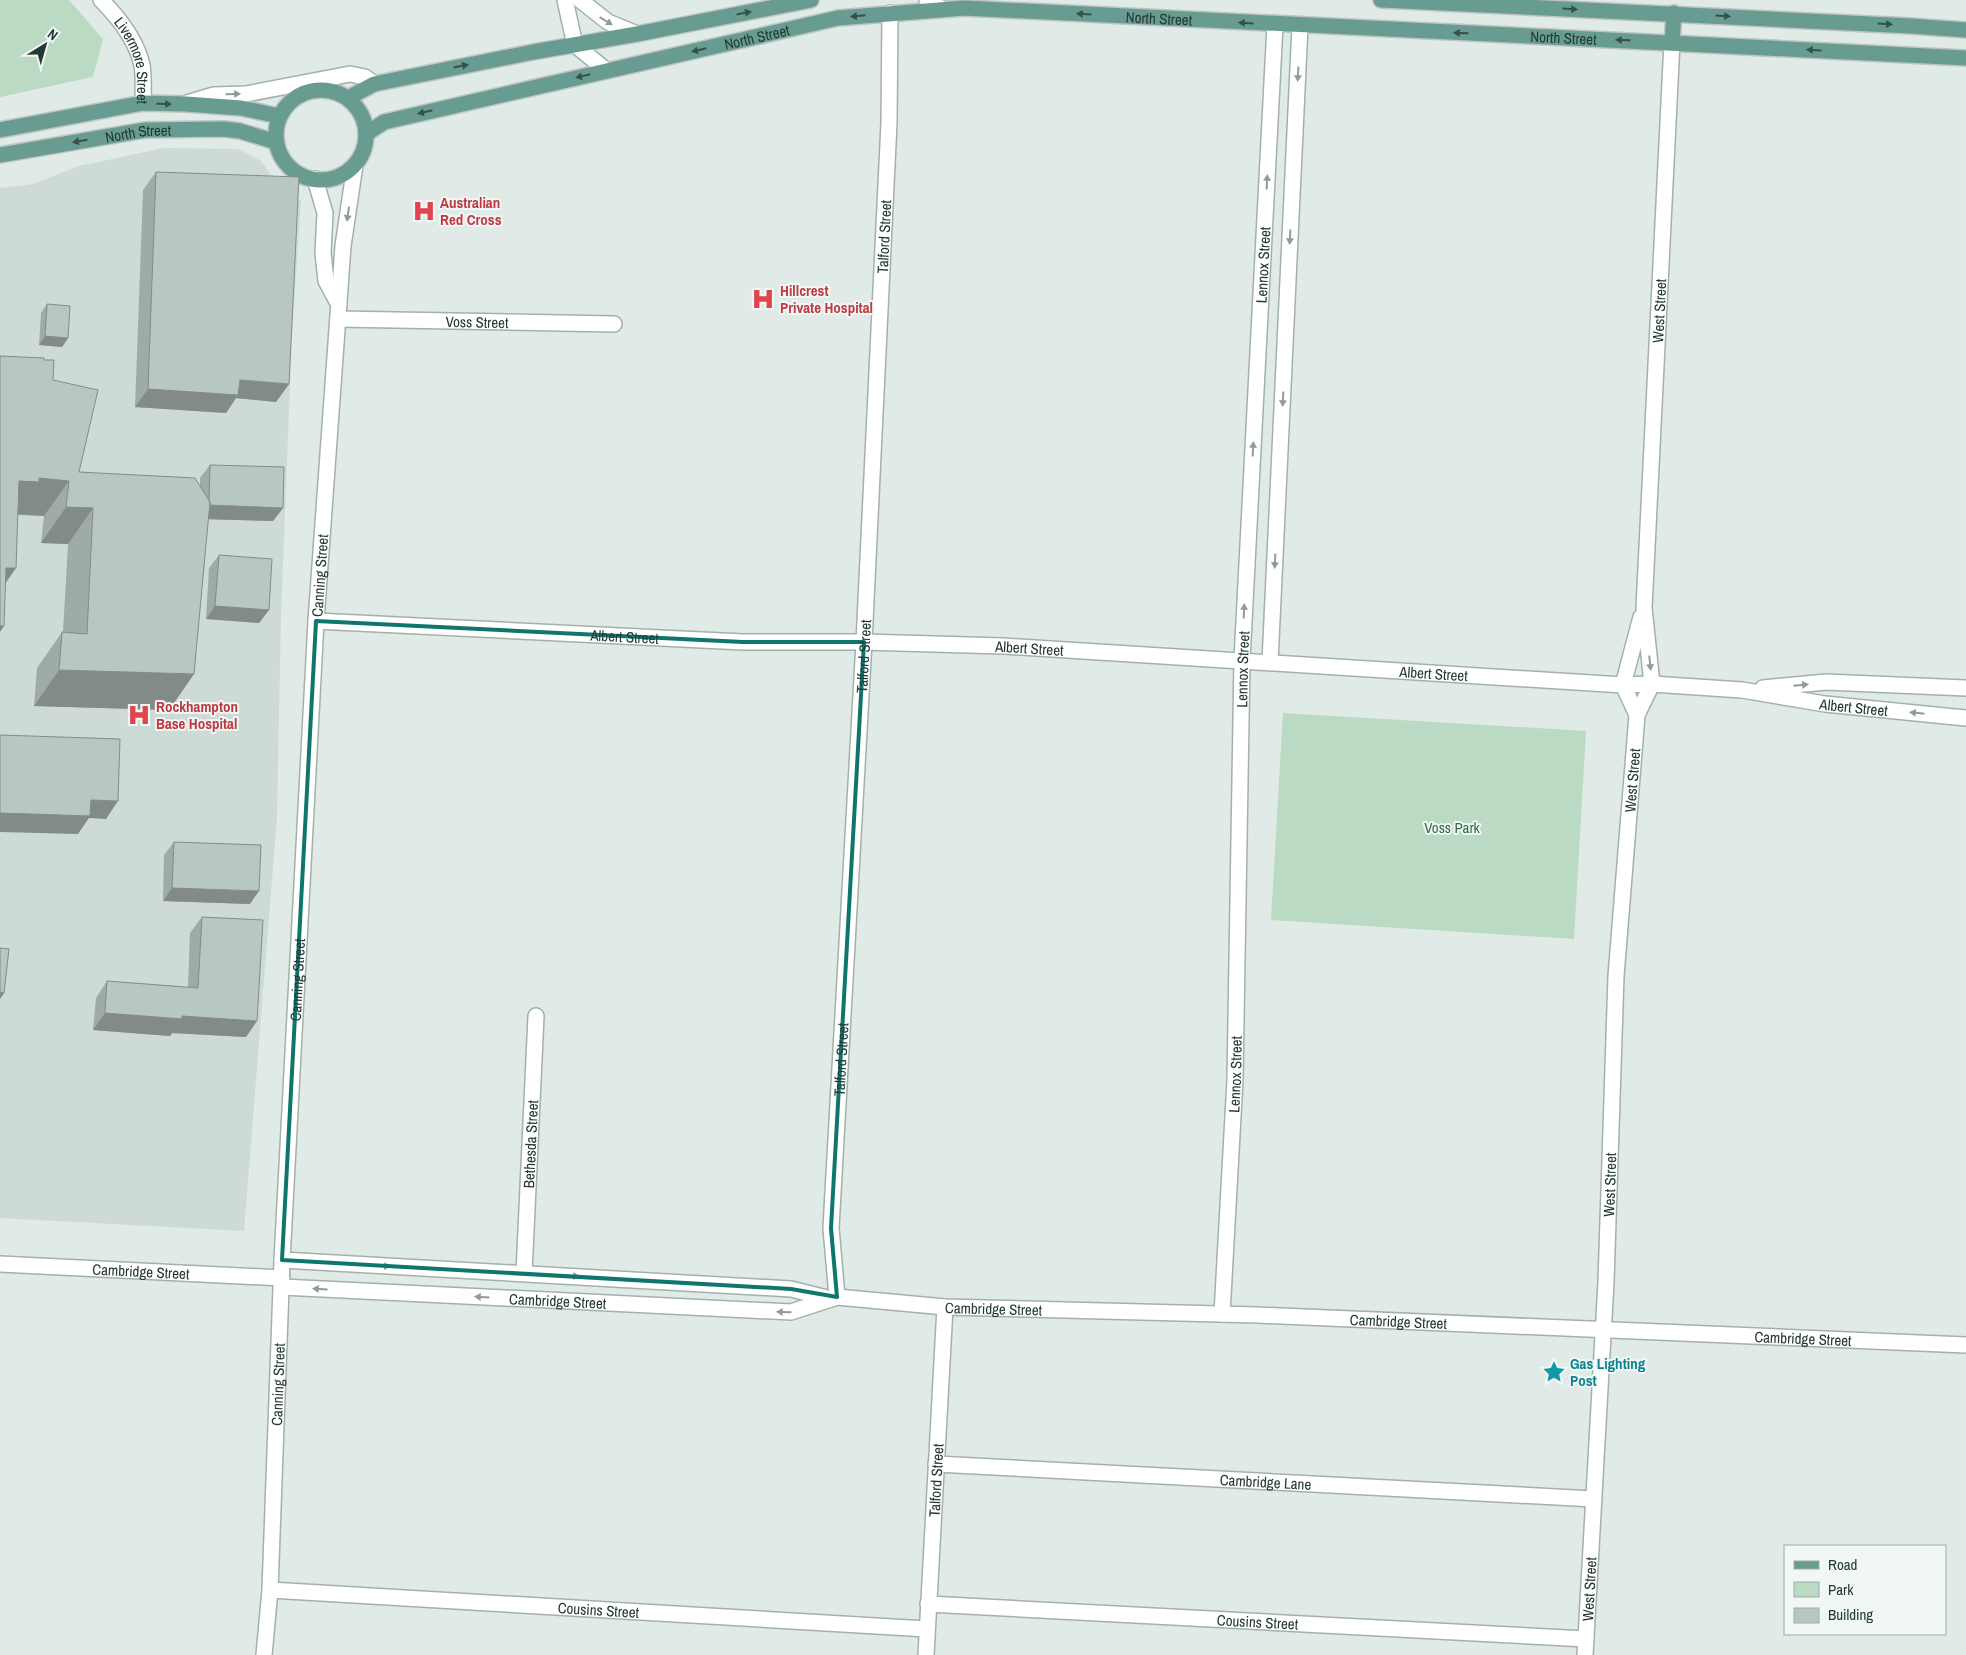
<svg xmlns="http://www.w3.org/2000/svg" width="1966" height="1655" font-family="'Archivo Narrow',sans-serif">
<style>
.built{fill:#cedad5}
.green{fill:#badac4}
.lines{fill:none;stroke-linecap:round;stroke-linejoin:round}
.minor-casing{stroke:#a3b1ad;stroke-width:18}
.major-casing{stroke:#bdc4c2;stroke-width:18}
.minor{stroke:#fff;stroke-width:15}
.major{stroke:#689c91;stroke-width:15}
.wall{fill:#9faba7}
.shaded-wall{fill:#828b88}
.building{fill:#b9c7c2;stroke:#828b88}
.oneway{fill:#34524b}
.oneway2{fill:#909c9a}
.marked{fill:none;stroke:#0f766e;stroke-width:4;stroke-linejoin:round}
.labels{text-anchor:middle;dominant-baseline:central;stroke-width:4;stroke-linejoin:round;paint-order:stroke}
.street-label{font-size:15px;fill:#223934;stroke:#f0f7f4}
.health-label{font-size:15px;font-weight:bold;fill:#be3a42;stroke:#f0f7f4;text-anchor:start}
.park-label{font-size:15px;fill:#2f6d49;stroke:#f0f7f4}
.culture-label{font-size:15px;font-weight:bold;fill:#0d838f;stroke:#f0f7f4;text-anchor:start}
</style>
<rect width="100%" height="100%" fill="#e0eae6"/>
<path class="built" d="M164 148 238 149 261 161 278 185 301 201 292 334 281 614 277 817 244 1231 0 1218V188L33 184 79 166Z"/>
<path class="green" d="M0 0H69L103 39 93 77 0 97Z
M1283 713 1586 731 1574 939 1271 920Z"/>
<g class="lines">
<defs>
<g id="minor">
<path id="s1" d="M101 0C119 18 136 39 142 65 144 77 143 91 143 103"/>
<path d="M565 0 575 45 606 70"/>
<path d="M580 0 608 22 637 34"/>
<path d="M927 0 941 8"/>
<path d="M187 103 214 95 246 94 350 74 365 77 374 84"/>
<path d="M315 179 325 213 323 253 326 281 339 305"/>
<path id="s2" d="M338 319 614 324"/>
<path id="s3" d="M316 621 743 642H864L1003 646 1623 685 1652 684 1742 690 1825 704 1966 718"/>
<path d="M1270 662 1300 26"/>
<path d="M1763 688 1826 682 1966 688"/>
<path d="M1637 715 1623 685 1641 617"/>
<path d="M282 1260 791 1289 831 1299"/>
<path id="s4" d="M0 1264 282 1278"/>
<path id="s5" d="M524 1273 536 1016"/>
<path id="s6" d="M282 1287 791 1312 837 1297 945 1307 1257 1315 1966 1345"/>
<path id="s7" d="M837 1297 831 1228 864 642 889 123 890 13"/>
<path id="s8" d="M1222 1314 1235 1080 1242 660 1275 25"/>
<path id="s9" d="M936 1464 1594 1499"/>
<path id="s10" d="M270 1590 927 1629"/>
<path id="s11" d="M928 1604 1586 1639"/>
<path id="s12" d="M264 1655 270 1590 282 1260 316 621 343 246 355 165"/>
<path id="s13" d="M926 1655 945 1307"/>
<path id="s14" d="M1585 1655 1606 1282 1616 976 1637 715 1652 684 1644 608 1672 42"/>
</g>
<g id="major">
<path d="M1381 0 1911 26 1966 30"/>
<path d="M1672 42 1674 13"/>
<circle cx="321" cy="135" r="45"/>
<path d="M348 98 374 84 533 52 637 34 811 0"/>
<path d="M0 130 143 103 186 104 241 108 279 116"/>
<path id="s15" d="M366 134 384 122 838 18 964 8C1298 26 1632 39 1966 58"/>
<path id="s16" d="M0 155 145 130 224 129 240 131 276 142"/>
</g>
</defs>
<use href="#minor" class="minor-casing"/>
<use href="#major" class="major-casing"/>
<use href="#minor" class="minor"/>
<use href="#major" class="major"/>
</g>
<path class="wall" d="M156 172 289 384 276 402 236 398 226 413 135 407 143 190Z
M47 304 68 338 62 347 39 345 41 313Z
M0 356 44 360 53 380 79 472 200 486V478L210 465 283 508 273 521 208 519 194 674 169 710 34 706 37 668 62 632H63L68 544 41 543 44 516 18 515 6 583Z
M219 555 269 610 259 623 206 619 209 568Z
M174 842 250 904 163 901 164 855Z
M202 917 246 1037 172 1033 170 1036 93 1030 96 998 107 981 188 987 190 933Z"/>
<path class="shaded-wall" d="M45 336 68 338 62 347 39 345Z
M240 380 289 384 276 402 236 398 226 413 135 407 148 389Z
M39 478 69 481 44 516 16 514 19 481Z
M208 505 283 508 273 521 199 519Z
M66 507 93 508 68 544 41 543Z
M6 568H16L0 591Z
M215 606 269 610 259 623 206 619Z
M0 626H4L0 632Z
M59 670 194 674 169 710 34 706Z
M91 800 118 801 106 819 89 818 78 834 0 832V813Z
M172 888 259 891 250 904 163 901Z
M0 992 4 993 0 999Z
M105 1013 182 1016 257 1021 246 1037 172 1033 170 1036 93 1030Z"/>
<path class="building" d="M156 172 299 177 289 384 240 380 238 395 148 389Z
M47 304 70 306 68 338 45 336Z
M0 356 44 358V360H54L53 380 98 390 79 472 195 478 210 502 194 674 59 670 62 632 87 634 93 508 66 507 69 481 39 478V482L19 481 16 568H6L4 626H0Z
M210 465 284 467 283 508 210 505V502L209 500Z
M219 555 272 559 269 610 215 606Z
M0 735 120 739 118 801 91 800 90 816 0 813Z
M174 842 261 845 259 891 172 888Z
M202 917 263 920 257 1021 182 1016V1019L105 1013 107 981 198 988Z
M0 948 9 949 4 993 0 992Z"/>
<defs><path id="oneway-solid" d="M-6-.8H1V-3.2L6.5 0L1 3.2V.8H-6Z" transform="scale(1.25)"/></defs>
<g class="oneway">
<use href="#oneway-solid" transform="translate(1570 9) rotate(3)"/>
<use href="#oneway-solid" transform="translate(744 13) rotate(-11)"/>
<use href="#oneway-solid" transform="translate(1084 14) rotate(-177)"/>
<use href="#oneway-solid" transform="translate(858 16) rotate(175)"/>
<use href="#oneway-solid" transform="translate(1723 16) rotate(3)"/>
<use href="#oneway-solid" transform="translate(1246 23) rotate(-177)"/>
<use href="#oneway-solid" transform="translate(1885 24) rotate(3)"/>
<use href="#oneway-solid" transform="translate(1461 33) rotate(-178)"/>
<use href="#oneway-solid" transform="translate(1623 40) rotate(-178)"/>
<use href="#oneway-solid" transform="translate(699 50) rotate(167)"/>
<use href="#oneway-solid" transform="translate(1814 50) rotate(-177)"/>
<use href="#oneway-solid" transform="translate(461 66) rotate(-11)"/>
<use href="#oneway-solid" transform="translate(583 76) rotate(167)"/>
<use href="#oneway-solid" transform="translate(164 104) rotate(1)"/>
<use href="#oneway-solid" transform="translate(425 112) rotate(167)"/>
<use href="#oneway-solid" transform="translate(80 141) rotate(170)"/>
</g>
<g class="oneway2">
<use href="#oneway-solid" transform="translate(606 21) rotate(31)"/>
<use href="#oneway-solid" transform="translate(1298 74) rotate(93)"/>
<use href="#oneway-solid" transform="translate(233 94) rotate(-2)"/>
<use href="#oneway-solid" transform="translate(1267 182) rotate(-87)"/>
<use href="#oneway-solid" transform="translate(348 214) rotate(98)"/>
<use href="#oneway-solid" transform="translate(1290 237) rotate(93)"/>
<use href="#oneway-solid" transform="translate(1283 399) rotate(93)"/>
<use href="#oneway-solid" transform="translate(1253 449) rotate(-87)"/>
<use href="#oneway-solid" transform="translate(1275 561) rotate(93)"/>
<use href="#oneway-solid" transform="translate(1244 611) rotate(-87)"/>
<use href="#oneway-solid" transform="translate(1650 663) rotate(84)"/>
<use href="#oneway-solid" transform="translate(1801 685) rotate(-5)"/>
<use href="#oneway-solid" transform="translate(1917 713) rotate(-174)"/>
<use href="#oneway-solid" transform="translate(383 1266) rotate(3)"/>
<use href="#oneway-solid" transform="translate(572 1276) rotate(3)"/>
<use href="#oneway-solid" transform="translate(320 1289) rotate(-177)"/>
<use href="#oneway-solid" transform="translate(482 1297) rotate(-177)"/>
<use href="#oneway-solid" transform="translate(784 1312) rotate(-179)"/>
</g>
<path class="marked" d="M316 621 743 642H864L831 1228 837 1297 791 1289 282 1260Z"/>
<defs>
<symbol id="hospital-bare" viewBox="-9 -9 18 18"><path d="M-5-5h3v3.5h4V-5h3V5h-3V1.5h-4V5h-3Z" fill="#e0444e" stroke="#f0f7f4" stroke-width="2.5" paint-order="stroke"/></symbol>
<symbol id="sight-bare" viewBox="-9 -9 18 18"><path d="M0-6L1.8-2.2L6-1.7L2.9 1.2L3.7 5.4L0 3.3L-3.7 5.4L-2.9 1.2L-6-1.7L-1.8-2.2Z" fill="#0f9aa8" stroke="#f0f7f4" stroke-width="2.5" paint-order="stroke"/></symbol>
</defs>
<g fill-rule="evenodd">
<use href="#hospital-bare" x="408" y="195" width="32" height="32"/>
<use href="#hospital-bare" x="747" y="283" width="32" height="32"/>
<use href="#hospital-bare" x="123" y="699" width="32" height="32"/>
<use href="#sight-bare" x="1538" y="1356" width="32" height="32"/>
</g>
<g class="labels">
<g class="street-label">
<text stroke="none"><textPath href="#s15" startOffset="809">North Street</textPath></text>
<text stroke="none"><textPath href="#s15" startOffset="404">North Street</textPath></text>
<text stroke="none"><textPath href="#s15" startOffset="1214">North Street</textPath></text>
<text stroke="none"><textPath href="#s1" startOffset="71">Livermore Street</textPath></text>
<text stroke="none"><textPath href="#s16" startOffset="140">North Street</textPath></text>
<text stroke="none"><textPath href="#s7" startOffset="1062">Talford Street</textPath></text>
<text stroke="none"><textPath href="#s8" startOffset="1050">Lennox Street</textPath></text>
<text stroke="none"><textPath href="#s14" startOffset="1350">West Street</textPath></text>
<text stroke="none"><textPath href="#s2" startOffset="139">Voss Street</textPath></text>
<text stroke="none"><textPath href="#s12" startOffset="1081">Canning Street</textPath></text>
<text stroke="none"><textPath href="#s3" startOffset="309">Albert Street</textPath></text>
<text stroke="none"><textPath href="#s3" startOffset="714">Albert Street</textPath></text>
<text stroke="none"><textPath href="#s7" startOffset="642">Talford Street</textPath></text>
<text stroke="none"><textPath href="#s8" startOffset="645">Lennox Street</textPath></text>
<text stroke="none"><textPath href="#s3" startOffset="1119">Albert Street</textPath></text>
<text stroke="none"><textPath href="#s3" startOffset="1541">Albert Street</textPath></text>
<text stroke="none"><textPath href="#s14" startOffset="876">West Street</textPath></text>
<text stroke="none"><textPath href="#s12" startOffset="676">Canning Street</textPath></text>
<text stroke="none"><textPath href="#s7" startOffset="238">Talford Street</textPath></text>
<text stroke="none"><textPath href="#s8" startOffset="240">Lennox Street</textPath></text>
<text stroke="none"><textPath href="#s5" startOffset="129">Bethesda Street</textPath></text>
<text stroke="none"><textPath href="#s14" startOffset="471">West Street</textPath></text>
<text stroke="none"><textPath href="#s4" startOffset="141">Cambridge Street</textPath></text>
<text stroke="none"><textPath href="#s6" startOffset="276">Cambridge Street</textPath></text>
<text stroke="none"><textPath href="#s6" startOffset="715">Cambridge Street</textPath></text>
<text stroke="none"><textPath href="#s6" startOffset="1120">Cambridge Street</textPath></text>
<text stroke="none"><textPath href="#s6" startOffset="1525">Cambridge Street</textPath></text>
<text stroke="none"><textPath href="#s12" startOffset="271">Canning Street</textPath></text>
<text stroke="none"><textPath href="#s13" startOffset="175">Talford Street</textPath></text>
<text stroke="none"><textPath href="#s9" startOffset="330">Cambridge Lane</textPath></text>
<text stroke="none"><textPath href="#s14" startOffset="66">West Street</textPath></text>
<text stroke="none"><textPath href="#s10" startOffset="329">Cousins Street</textPath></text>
<text stroke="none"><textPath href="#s11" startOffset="330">Cousins Street</textPath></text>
</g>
<g class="health-label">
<text x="440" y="202">Australian<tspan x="440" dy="17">Red Cross</tspan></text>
<text x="780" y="290">Hillcrest<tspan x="780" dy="17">Private Hospital</tspan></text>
<text x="156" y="706">Rockhampton<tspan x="156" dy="17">Base Hospital</tspan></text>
</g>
<g class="park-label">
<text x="1452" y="827">Voss Park</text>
</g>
<g class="culture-label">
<text x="1570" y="1363">Gas Lighting<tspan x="1570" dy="17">Post</tspan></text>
</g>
</g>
<rect x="1784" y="1545" width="162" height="90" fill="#f0f7f4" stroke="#9eaba7"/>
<rect x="1794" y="1561" width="25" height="8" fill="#689c91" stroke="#9eaba7"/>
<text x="1828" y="1570" font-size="15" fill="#223934">Road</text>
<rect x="1794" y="1582" width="25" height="15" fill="#badac4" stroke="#9eaba7"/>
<text x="1828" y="1595" font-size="15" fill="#223934">Park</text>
<rect x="1794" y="1608" width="25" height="15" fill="#b9c7c2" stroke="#9eaba7"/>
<text x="1828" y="1620" font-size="15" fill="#223934">Building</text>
<g transform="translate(45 45) rotate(37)" stroke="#f0f7f4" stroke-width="4" paint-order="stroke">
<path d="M0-4L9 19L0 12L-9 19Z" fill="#223934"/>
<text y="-8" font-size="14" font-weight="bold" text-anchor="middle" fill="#223934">N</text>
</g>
</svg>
